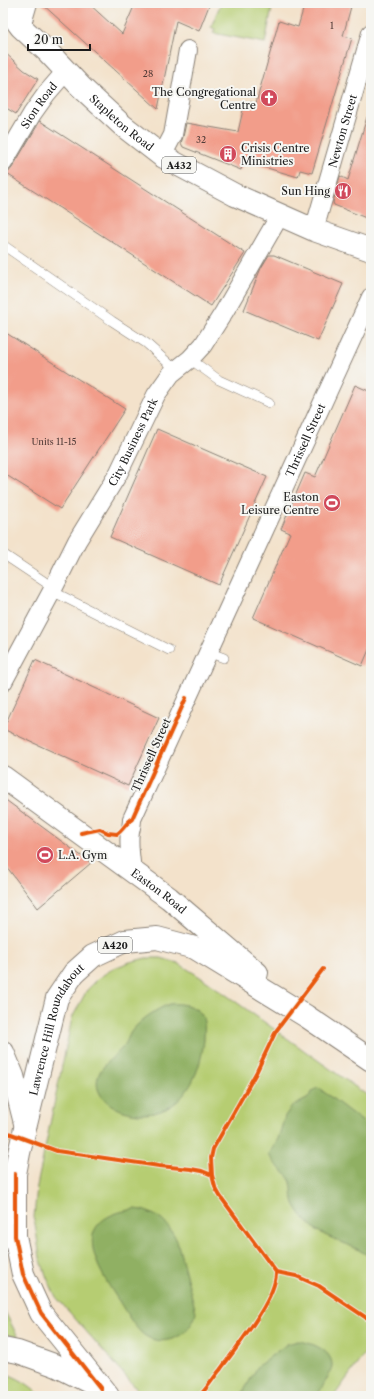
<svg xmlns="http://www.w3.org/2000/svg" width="374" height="1399" font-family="'Libre Caslon Text',serif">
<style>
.green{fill:#b6cd72;stroke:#697447}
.forest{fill:#90b064;stroke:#566640}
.building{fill:#f29d8a}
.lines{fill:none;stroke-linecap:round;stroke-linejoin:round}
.lane-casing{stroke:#887f74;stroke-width:10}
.street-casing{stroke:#887f74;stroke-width:20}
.primary-casing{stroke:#887f74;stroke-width:24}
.lane{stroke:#fff;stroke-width:9}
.street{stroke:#fff;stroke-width:18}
.primary{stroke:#fff;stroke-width:22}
.cycleway-casing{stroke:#f6f6f2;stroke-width:6}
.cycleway{stroke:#e8590c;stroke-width:4}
.labels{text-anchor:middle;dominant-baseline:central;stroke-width:4;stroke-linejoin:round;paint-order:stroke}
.number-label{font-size:9px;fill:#523c38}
.shield{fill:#f6f6f2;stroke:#5d5d5c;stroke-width:1}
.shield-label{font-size:10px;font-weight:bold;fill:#1c1c1c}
.poi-label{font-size:11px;fill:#1c1c1c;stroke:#f6f6f2;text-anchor:end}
.street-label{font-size:11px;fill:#1c1c1c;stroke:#f6f6f2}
</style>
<rect width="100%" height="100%" fill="#f6f6f2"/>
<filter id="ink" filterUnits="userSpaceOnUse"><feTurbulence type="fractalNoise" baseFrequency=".025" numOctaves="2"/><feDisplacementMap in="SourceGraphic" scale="8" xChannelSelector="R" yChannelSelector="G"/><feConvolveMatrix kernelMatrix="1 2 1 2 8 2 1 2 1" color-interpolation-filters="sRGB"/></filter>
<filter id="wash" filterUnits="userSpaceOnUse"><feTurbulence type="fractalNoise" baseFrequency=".012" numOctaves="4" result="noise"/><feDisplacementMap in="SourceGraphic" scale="16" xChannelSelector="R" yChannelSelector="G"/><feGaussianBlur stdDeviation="0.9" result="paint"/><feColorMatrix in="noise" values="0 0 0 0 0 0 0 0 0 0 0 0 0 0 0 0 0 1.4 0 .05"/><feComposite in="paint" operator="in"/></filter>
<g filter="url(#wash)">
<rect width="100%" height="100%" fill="#f3e2cb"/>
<path class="green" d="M221 3H273L265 43 213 33 215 29 211 27Z
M146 958H161L178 963 208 982 371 1098V1345L334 1396H143L56 1297 47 1278 40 1258 34 1217 37 1186 72 1018 87 990 100 977 114 968 130 962Z
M3 1308 18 1337 3 1334Z
M3 1373C16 1376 32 1386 41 1396H3Z"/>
<path class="forest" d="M170 1004C179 1003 195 1005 201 1014 206 1020 204 1033 204 1040 200 1077 182 1116 139 1114 118 1113 86 1096 101 1070 107 1061 117 1054 124 1046 127 1042 128 1037 131 1032 140 1020 156 1009 170 1004Z
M317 1088 320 1089 371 1128V1258C356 1246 338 1242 321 1233 311 1227 302 1217 296 1207 290 1198 294 1188 290 1180 284 1170 273 1165 269 1154L278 1139 285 1116 290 1109 295 1105 307 1099 313 1091Z
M135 1209C155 1211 169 1223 177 1241L196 1312C193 1333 167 1348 147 1337 136 1331 126 1312 119 1301 94 1264 68 1218 135 1209Z
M298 1341C310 1342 332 1350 332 1365 332 1372 321 1389 317 1396H241L258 1366 287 1344Z"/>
<g id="blocks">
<path class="building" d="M41 3H88L122 34 135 4 133 3H210L199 31 176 21 158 109Z
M305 3H352L343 36 352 38 312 173 300 170 298 177 243 161 241 170 183 147 181 143 183 137 186 123 238 132 245 101 256 103 279 21 298 27Z
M3 51 24 70 38 79 16 114 3 106Z
M367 117 371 118V220L334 205 333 202 340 176 348 180Z
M40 121 245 253 211 306 7 174 12 168Z
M269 255H274L343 284 318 341 244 310 261 268Z
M3 331 125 409 60 509 3 473Z
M355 385 371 392V645L362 666 253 618 290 533 281 529 305 473 315 477Z
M157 429 267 477 219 585 110 537Z
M35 660 159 718 128 786 3 729Z
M3 798 91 863 38 908 3 862Z"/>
</g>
</g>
<g filter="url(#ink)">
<use href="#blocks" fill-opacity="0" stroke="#887f74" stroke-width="1"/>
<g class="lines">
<defs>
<path id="lane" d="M3 245 112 321 146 343 176 370
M190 359 219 380 269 403
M3 554 54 588
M52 591 169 650
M208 652 224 658"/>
<g id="street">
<path d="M21 27 28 3"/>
<path d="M162 156 173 135 188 50"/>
<path id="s1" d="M3 163 32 114 47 93 66 71"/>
<path id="s2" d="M314 230 371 33"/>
<path id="s3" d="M3 682 52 591 77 541 118 474 156 395 171 374 190 359 203 345 224 312 280 215"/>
<path id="s4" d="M132 872C131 859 128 845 130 832 131 828 132 824 132 819L371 297"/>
</g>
<g id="primary">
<path id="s5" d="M3 3 21 27 48 52 81 87 122 125 162 156 235 195 314 230 371 250"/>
<path id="s6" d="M3 777 169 898 257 973"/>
<path d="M3 1052 13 1076 25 1123"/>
<path d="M3 1349 18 1352 57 1366 95 1385"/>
<path id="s7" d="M108 1396 41 1313 23 1274 15 1236V1174L19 1153 57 998 74 973 93 956 125 941 157 938 195 948 306 1016 371 1060"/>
</g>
</defs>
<use href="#lane" class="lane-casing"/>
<use href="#street" class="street-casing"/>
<use href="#primary" class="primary-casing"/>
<use href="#lane" class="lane"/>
<use href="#street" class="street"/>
<use href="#primary" class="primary"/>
<defs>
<path id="cycleway" d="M81 833 100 829 108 833 117 834C123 830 126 823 132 819L186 698
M3 1131 57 1151 159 1166 191 1169 202 1171 212 1175
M15 1174V1236L23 1274 41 1313 101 1389
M276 1272 296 1276 319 1286 371 1321
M199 1396C207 1389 213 1378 220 1370 236 1348 277 1298 276 1272L220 1196 215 1187 212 1175 211 1158 213 1149 256 1073 276 1031 323 969"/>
</defs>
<use href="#cycleway" class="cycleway-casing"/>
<use href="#cycleway" class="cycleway"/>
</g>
</g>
<defs>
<symbol id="church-disc" viewBox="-11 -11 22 22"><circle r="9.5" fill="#d1495b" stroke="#f6f6f2"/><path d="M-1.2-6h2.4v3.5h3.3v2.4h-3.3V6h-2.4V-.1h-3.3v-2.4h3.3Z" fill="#fff"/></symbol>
<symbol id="building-disc" viewBox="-11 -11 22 22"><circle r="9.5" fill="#d1495b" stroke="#f6f6f2"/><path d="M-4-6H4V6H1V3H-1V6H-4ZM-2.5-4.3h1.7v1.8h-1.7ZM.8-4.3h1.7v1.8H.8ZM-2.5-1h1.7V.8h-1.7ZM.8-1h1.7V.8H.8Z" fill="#fff"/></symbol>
<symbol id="restaurant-disc" viewBox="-11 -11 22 22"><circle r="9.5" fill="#d1495b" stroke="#f6f6f2"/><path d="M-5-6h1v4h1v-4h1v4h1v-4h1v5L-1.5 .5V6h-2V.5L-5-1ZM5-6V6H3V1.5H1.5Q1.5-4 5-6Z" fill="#fff"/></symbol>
<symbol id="stadium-disc" viewBox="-11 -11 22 22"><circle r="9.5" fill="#d1495b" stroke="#f6f6f2"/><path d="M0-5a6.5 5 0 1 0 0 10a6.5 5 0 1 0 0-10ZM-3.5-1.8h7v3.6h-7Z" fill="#fff"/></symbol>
</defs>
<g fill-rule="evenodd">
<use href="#church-disc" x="259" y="88" width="20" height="20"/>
<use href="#building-disc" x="218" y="144" width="20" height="20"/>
<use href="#restaurant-disc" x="333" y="181" width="20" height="20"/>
<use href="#stadium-disc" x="322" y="493" width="20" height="20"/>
<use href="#stadium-disc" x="35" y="845" width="20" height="20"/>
</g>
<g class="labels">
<g class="number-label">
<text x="332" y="25">1</text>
<text x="148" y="73">28</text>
<text x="201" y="139">32</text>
<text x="54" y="441">Units 11-15</text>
</g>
<g class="shield">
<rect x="162" y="157" width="34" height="16" rx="3"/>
<rect x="98" y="937" width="34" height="16" rx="3"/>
</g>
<g class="shield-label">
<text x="179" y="165">A432</text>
<text x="115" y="945">A420</text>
</g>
<g class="poi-label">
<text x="256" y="92">The Congregational<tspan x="256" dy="13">Centre</tspan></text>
<text x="241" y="148" text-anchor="start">Crisis Centre<tspan x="241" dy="13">Ministries</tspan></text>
<text x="330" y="191">Sun Hing</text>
<text x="319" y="497">Easton<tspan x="319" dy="13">Leisure Centre</tspan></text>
<text x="58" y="855" text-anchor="start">L.A. Gym</text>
</g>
<g class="street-label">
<text stroke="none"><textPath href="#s1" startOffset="68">Sion Road</textPath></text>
<text stroke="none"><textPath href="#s5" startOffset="169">Stapleton Road</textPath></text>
<text stroke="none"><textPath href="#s2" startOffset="103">Newton Street</textPath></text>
<text stroke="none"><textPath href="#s4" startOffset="470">Thrissell Street</textPath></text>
<text stroke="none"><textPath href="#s3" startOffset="273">City Business Park</textPath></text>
<text transform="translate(151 755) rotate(-66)">Thrissell Street</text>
<text stroke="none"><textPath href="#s6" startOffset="193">Easton Road</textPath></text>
<text stroke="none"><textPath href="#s7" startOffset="402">Lawrence Hill Roundabout</textPath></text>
</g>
</g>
<rect width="374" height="1399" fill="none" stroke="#f6f6f2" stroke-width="16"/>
<path d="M28 44v6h62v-6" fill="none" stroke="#1c1c1c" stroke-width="2"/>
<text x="34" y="44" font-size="12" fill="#1c1c1c" stroke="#f6f6f2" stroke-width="3" paint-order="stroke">20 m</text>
</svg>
